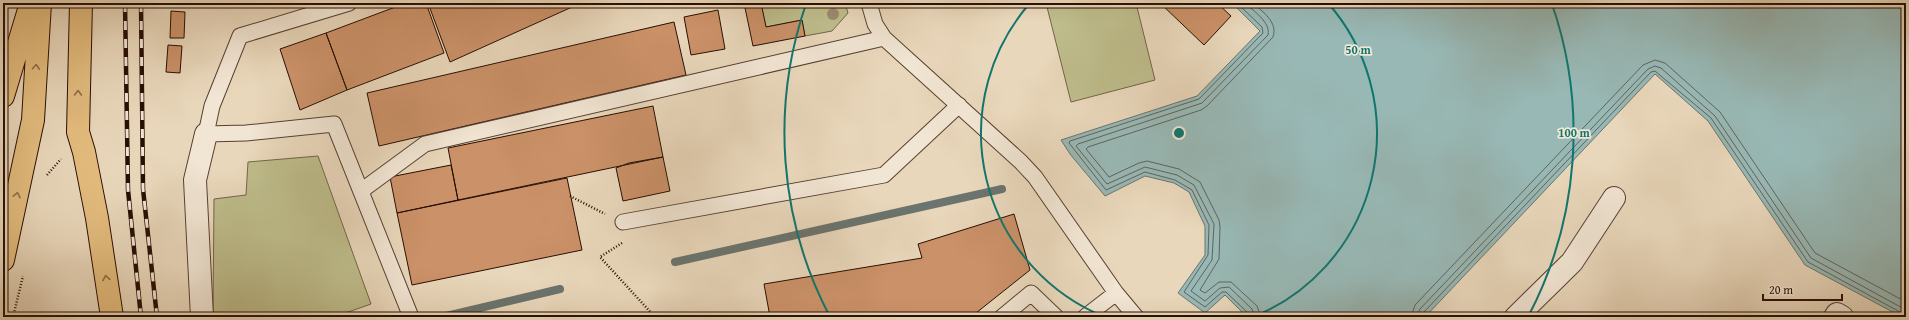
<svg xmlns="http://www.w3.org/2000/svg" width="1909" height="320" font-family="'Gentium Book Plus',serif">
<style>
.green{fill:#bebc8b;stroke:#726547}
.water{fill:#98b8b5;stroke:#6b746e}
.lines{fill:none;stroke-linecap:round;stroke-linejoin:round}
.shore{stroke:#60635c;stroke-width:1}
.stream{stroke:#6b746e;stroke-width:8}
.building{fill:#cb9168;stroke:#270e03}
.lane-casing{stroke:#584031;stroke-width:17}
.street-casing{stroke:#584031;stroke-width:24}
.highway-casing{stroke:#270e03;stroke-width:24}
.path{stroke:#270e03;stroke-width:2.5;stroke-dasharray:1 2;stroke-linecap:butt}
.lane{stroke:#f1e5d3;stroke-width:15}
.street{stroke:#f1e5d3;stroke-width:22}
.highway{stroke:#e4bc7e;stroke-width:22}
.rail-casing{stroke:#270e03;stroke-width:4.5}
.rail{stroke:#f1e5d3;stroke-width:3;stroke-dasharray:9;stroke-linecap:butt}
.tree{fill:#9b8a70}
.oneway{stroke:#8f6e47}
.ring{fill:none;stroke:#0f766e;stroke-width:2}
.centre{fill:#0f766e;stroke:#f1e5d3;stroke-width:2}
.ring-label{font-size:12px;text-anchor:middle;font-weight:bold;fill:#0f766e;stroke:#f1e5d3;stroke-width:3.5;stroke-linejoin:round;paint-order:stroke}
</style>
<rect width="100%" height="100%" fill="#e9d7bb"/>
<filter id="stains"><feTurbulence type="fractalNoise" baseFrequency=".005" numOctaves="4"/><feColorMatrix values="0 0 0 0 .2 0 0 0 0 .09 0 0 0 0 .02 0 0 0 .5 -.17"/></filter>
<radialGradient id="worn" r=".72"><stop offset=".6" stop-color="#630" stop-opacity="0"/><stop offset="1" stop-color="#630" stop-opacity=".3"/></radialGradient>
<path class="green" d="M761 3H845L848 13 832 31 805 36 802 20 766 27Z
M1046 3H1136L1155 80 1071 102Z
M318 156 371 304 334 317H213L214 199 246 195 248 162Z"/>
<path class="water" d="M1232 3H1906V317H1902L1805 265 1708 121 1655 74 1425 317H1247L1225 295 1205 313 1178 293 1205 255V226L1189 192 1174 183 1145 176 1105 196 1070 154 1061 140 1197 96 1260 31Z"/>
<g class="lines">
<path class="shore" d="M1237 3 1262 27 1263 33 1199 99 1070 141 1069 143 1106 190 1145 172 1175 180 1192 190 1209 225 1208 255 1184 292 1205 307 1222 292H1226L1248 313 1249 317
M1245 3C1253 11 1271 22 1268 35L1202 103 1078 144 1076 146 1107 184 1145 167 1177 175 1194 185 1214 224 1212 260 1191 291 1205 301 1220 288 1229 287 1252 309 1255 317
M1253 3C1263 12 1278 22 1273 37L1207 106 1201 110 1088 147 1086 149 1109 177 1139 163 1147 161 1179 169 1200 182 1219 220 1220 227 1219 259 1200 290 1205 293 1219 282H1231L1257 306 1261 317
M1411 317 1415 305 1643 65 1655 60 1665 63 1720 112 1815 253 1906 302
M1417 317 1420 309 1648 69 1655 66 1661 68 1715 116 1811 258 1906 310
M1422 317 1423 313 1651 72 1655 71 1711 118 1808 262 1900 312 1903 317"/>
<path class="stream" d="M675 262 1002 189
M442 317 560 289"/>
</g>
<path class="building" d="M280 3H300L280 6Z
M406 3H426L444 53 347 90 326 33Z
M428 3H581L450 62Z
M744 3H761L766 27 802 20 805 36 753 46Z
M1160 3H1217L1231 16 1204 45Z
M718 10 725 49 691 55 684 17Z
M171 11 185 12 184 38H170Z
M674 22 686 75 379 146 367 93Z
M326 33 347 90 300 110 280 49Z
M168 45 182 46 180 73 166 72Z
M653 106 663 157 458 200 448 148Z
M663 157 670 191 623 201 616 168 629 163Z
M451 165 458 200 397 213 390 177Z
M567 178 582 250 412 285 397 213Z
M1014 214 1030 270 971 317H770L764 284 922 258 918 244Z
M609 313 610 317H590Z"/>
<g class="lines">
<defs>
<path id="lane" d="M349 3 240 36 212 106 206 134 246 133 334 124 411 317
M869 3 875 24 884 38 1021 162 1035 177 1116 293 1136 317
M361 191 425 144 884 38
M623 222 884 175 959 105
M1002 317 1031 293 1056 317
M1085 317 1116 293"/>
<path id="street" d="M202 317 195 180 206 134
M1516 317 1572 262 1614 198
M1835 317 1837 314 1842 317"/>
<path id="highway" d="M81 3 78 132 84 152 97 218 112 317
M3 96 31 3
M3 260 33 120 40 3"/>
</defs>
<use href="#lane" class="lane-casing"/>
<use href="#street" class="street-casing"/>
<use href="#highway" class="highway-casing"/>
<path class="path" d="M47 175 61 159
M570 196 605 214
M622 243 600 257 655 317
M13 317 23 276"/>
<use href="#lane" class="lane"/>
<use href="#street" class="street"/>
<use href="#highway" class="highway"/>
<defs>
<path id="rail" d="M125 3 128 190 141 317
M141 3 143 189 157 317"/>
</defs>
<use href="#rail" class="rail-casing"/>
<use href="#rail" class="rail"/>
</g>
<circle class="tree" cx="833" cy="14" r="6"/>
<defs><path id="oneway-chevron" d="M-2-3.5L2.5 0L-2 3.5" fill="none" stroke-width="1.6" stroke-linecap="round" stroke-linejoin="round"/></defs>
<g class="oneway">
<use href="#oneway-chevron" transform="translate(36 67) rotate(-87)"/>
<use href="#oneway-chevron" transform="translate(78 93) rotate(-89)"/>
<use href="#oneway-chevron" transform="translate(17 195) rotate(-78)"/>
<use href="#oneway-chevron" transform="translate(106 278) rotate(-99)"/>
</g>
<g class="ring">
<path d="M1105 317A198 198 0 0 1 1030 3M1328 3A198 198 0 0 1 1253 317"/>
<path d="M829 315A395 395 0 0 1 806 4M1552 4A395 395 0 0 1 1529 315"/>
</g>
<circle cx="1179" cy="133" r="6" class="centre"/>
<g class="ring-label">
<text x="1358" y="54">50 m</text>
<text x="1574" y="137">100 m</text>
</g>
<rect width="1909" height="320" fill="none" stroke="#e9d7bb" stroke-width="16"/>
<rect x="4" y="4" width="1901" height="312" fill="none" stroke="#270e03" stroke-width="2"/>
<rect x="8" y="8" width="1893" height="304" fill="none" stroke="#270e03"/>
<path d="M1763 294v6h79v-6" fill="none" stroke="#270e03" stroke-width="2"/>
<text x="1769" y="294" font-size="12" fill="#270e03" stroke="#f1e5d3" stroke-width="3" paint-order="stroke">20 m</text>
<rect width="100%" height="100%" filter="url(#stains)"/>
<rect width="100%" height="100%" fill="url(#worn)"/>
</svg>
